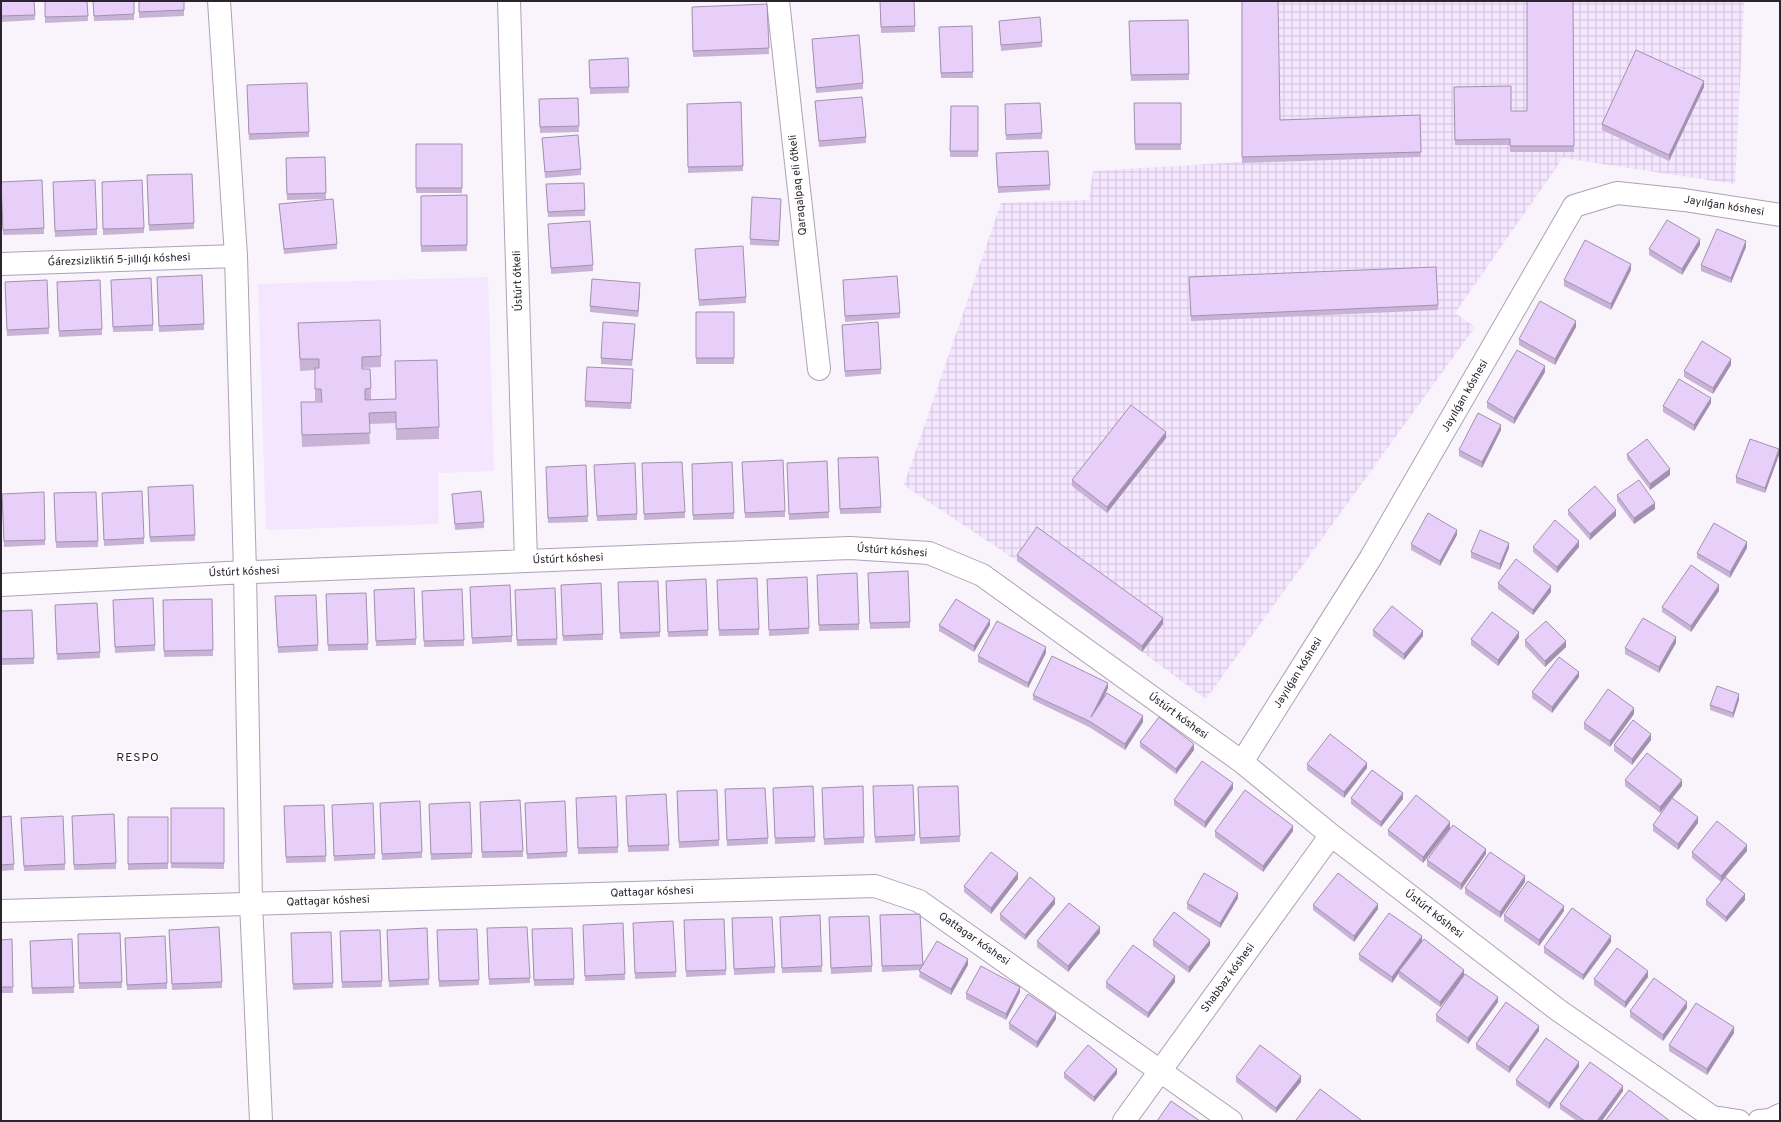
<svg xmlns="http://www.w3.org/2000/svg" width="1781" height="1122" font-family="Overpass,sans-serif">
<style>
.built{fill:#f4e6fe}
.industrial{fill:url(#industrial-grid)}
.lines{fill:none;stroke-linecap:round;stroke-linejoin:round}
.minor-casing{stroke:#aea1b7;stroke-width:24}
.minor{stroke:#fff;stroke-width:22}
.wall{fill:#c8b2d6}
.shaded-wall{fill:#a291ae}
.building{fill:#e8cff9;stroke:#a291ae}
.labels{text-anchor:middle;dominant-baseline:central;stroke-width:3;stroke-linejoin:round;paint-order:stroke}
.street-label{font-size:11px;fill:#29242d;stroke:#fff}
.neighbourhood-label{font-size:12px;letter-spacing:1px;fill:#29242d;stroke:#fff}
</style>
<defs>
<pattern id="industrial-grid" width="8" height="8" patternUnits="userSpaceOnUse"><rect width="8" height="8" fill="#f4e6fe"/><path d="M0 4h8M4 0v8" fill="none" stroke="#d1c5da"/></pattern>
</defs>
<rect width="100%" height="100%" fill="#f9f3fc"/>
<path class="built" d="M488 277 494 471 438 473 439 524 266 530 258 284Z"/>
<path class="industrial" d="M1241 1H1744L1735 184 1563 158 1455 313 1475 327 1206 699 1142 652 1162 624 1017 561 904 485 1001 203 1089 200 1093 171 1242 162Z"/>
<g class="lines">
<defs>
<path id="minor" d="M219 1 236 256 245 572 251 903 261 1121
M509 1 526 561
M778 1 819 369
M1 264 236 256
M1 585 227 573 850 548 929 553 982 575 1242 762 1331 835 1558 1010 1718 1121
M1242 762 1370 559 1574 206 1617 193 1684 200 1780 215
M1 911 875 886 919 901 1231 1121
M1713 1117 1739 1121
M1124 1121 1331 835
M1759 1121 1770 1120 1780 1115"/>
</defs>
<use href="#minor" class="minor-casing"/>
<use href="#minor" class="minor"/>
</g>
<path class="wall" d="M1 1H34L35 20 1 22Z
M45 1H87L88 21 45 23Z
M93 1H134V20L94 21Z
M139 1H184V16L139 18Z
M880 1H914L915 32 881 33Z
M1242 1 1280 120 1420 115 1421 157 1242 163Z
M1573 1 1574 152H1510V145H1455L1454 87 1511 111H1527Z
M767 4 769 54 693 57 692 7Z
M1188 20 1189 80 1131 81 1129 21Z
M999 21 1042 42V47L1001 51Z
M972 26 973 78H941L939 27Z
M812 39 863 83V89L816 93Z
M628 58 629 93 590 94 589 60Z
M1704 87 1669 161 1602 130V124Z
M247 91 309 132V137L249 140Z
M578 98 579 132 540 133 539 99Z
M815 101 866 137V143L819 147Z
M741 102 743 171 688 173 687 104Z
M1134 103H1181V150H1135Z
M951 106H978V157H950Z
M1005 110 1042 133V139L1006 140Z
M542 138 581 169V175L545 178Z
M416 144H462V193H416Z
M996 153 1050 185V190L998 193Z
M325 157 326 199 287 200 286 158Z
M147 181 194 223V229L149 231Z
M584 183 585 216 548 217 546 184Z
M1 188 44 228V234L3 235Z
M53 188 97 229V235L55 237Z
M102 188 144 228V233L103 235Z
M467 195V251L421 252V196Z
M781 199 779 246 750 245V239Z
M279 204 337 244V249L284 254Z
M548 224 593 265V271L551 274Z
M1700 245 1682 275 1649 255V249Z
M1746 247 1731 283 1701 271V265Z
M695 249 746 297V303L699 306Z
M1631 270 1611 310 1564 286V280Z
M1189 277 1438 305V310L1191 321Z
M843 280 900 313V318L845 322Z
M5 282 49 328V334L7 336Z
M157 282 204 324V330L159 332Z
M111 285 153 325V331L113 332Z
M57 288 102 329V335L59 337Z
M640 289 638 317 590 312V306Z
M696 312H734V364H696Z
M298 323 381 356V367L362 368 371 388V400L396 399 395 361 439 427V439L396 440V423L369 424 370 444 302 447 301 402H321V401H315V370L300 371Z
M842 325 881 369V374L845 377Z
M1576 327 1555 365 1519 345V339Z
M635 330 632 366 601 364V358Z
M1731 365 1713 394 1684 377V371Z
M1545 372 1514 424 1487 408V402Z
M633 375 631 409 585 407V401Z
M1711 403 1694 431 1663 412V406Z
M1501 430 1482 468 1459 456V450Z
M1166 438 1107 513 1072 486V480Z
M1627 454 1670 475 1650 490 1627 459Z
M1779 455 1765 493 1736 483V477Z
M827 461 829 518 789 520 787 469Z
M732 462 734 519 693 520 692 464Z
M838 464 881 507V513L840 514Z
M586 465 588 522 548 523 546 473Z
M742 468 785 511V517L745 518Z
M642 469 685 512V518L644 520Z
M594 471 637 514V520L597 521Z
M54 493 98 541V547L56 548Z
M148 493 195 535V541L150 542Z
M452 494 484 522V528L455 530Z
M1617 495 1655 509 1634 524 1617 501Z
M2 499 45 540V545L4 547Z
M102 499 144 538V544L104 546Z
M1568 510 1616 516 1590 540 1568 515Z
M1457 535 1440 566 1411 550V544Z
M1533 547H1579L1557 573 1533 552Z
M1509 548 1500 570 1471 558V552Z
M1747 548 1730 578 1697 558V553Z
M1017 555 1163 624 1142 652 1017 561Z
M817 575 859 624V630L819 631Z
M767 579 809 628V634L769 636Z
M868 579 910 622V628L870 629Z
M666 581 708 630V636L668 637Z
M601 583 603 640 563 641 561 590Z
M1498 583 1551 592 1533 615 1498 589Z
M717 586 759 629V635L719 636Z
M618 588 660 632V637L620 639Z
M422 591 464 640V646L424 647Z
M1719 591 1691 632 1662 612V607Z
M366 593 368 650 328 651 326 594Z
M470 593 512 636V642L472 644Z
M374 595 416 639V645L376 646Z
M515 596 557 639V645L517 646Z
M212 599 213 656 164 657 163 600Z
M275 602 318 645V651L278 653Z
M113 606 155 645V651L115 653Z
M1 611 34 658V664L1 665Z
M55 611 100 652V658L57 660Z
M939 625H990L974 652 939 631Z
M1373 630 1423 636 1404 660 1373 636Z
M1519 638 1498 666 1471 645V639Z
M1525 640 1566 647 1545 667 1525 646Z
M1676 643 1659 673 1625 654V648Z
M1046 653 1028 688 978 662V656Z
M1579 677 1552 713 1532 698V692Z
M1108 688 1102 702 1143 722 1125 750 1089 727 1033 700V695Z
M1739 700 1733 718 1710 710V705Z
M1634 714 1610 747 1584 729V723Z
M1651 740 1632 765 1614 751V745Z
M1140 742 1194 750 1176 774 1140 747Z
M1307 764 1367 768 1344 798 1307 770Z
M1625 780 1682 786 1660 813 1625 786Z
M863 786 864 843 824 845 822 794Z
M958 786 960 842 920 844 918 793Z
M773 788 815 837V842L775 844Z
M1233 789 1205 828 1174 805V800Z
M873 792 915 835V841L875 843Z
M725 795 768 838V844L727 846Z
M626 796 669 845V851L628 852Z
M677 797 719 840V846L679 848Z
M1351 798 1403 799 1381 827 1351 804Z
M380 803 422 852V858L382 860Z
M429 804 472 853V858L431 860Z
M576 804 618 847V853L578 854Z
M324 805 326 862 286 863 284 812Z
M480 807 523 851V857L482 858Z
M171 808H224V869L171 868Z
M525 808 567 852V857L527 859Z
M332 810 375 854V859L334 861Z
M1 817 14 864V870L1 871Z
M128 817H168V869L128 870Z
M72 821 116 863V869L74 870Z
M1698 823 1678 850 1653 831V825Z
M21 824 65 864V870L24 871Z
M1450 828 1486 854 1461 890 1427 866V860L1448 831 1423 863 1388 835V830Z
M1215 831H1293L1263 872 1215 837Z
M1747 851 1725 877 1745 900 1726 922 1706 905V900L1721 882 1692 858V852Z
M1018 879 991 914 964 892V886Z
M1525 882 1500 918 1465 894V888Z
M1238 898 1220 928 1187 909V903Z
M1055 904 1025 940 1000 920V914Z
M1313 905 1378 909 1354 942 1313 910Z
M1564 911 1539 946 1504 921V915Z
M920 914 923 966 968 965 951 995 919 977 920 970 882 972 880 915Z
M820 915 822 972 782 973 780 922Z
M732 918 775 967V973L734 975Z
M724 919 726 975 686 977 684 920Z
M623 923 625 980 585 981 583 930Z
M829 923 872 966V972L831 974Z
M427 928 429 985 389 987 387 936Z
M487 928 530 978V983L489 985Z
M633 928 676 972V977L635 979Z
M532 929 574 979V985L534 986Z
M380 930 382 987 342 988 340 937Z
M437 930 479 980V985L439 987Z
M291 933 333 983V988L293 990Z
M1100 933 1068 972 1037 947V941Z
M78 934 122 982V988L79 989Z
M169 936 222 982V988L172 990Z
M1 940 13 987V993H1Z
M1153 940 1210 945 1189 973 1153 946Z
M1422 942 1464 974 1498 1002 1468 1044 1436 1021V1015L1452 992 1440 1007 1399 977V973L1392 983 1359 960V954Z
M1611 942 1583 980 1544 953V947Z
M125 943 167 983V989L127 990Z
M30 946 74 987V993L32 994Z
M1648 977 1625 1008 1594 985V979Z
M1106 982H1175L1148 1018 1106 988Z
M1020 992 1006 1020 966 999V993Z
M1687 1008 1663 1041 1630 1017V1011Z
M1056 1019 1037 1048 1009 1029V1023Z
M1539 1031 1509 1073 1476 1049V1044Z
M1734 1033 1707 1075 1669 1051V1045Z
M1579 1067 1549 1109 1516 1085V1080Z
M1064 1073 1117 1074 1094 1102 1064 1078Z
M1236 1077 1301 1082 1276 1113 1236 1082Z
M1623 1091 1602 1121H1577L1560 1109V1104Z"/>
<path class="shaded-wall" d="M1704 81V87L1669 161V155Z
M1700 239V245L1682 275V269Z
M1746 241V247L1731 283V278Z
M1631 264V270L1611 310V304Z
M640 283V289L638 317V311Z
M1576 321V327L1555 365V359Z
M1731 359V365L1713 394V388Z
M1545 366V372L1514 424V418Z
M1711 398V403L1694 431V425Z
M1501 425V430L1482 468V462Z
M1166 432V438L1107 513V507Z
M1779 449V455L1765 493V488Z
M1670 469V475L1650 490V484Z
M1655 503V509L1634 524V518Z
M1616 510V516L1590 540V534Z
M1457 530V535L1440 566V561Z
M1579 541V547L1557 573V567Z
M1747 542V548L1730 578V572Z
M1509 543V548L1500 570V564Z
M1719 585V591L1691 632V626Z
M1551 586V592L1533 615V610Z
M1163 618V624L1142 652V646Z
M990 620V625L974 652V646Z
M1423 631V636L1404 660V654Z
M1519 632V638L1498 666V660Z
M1676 637V643L1659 673V667Z
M1566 641V647L1545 667V661Z
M1046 647V653L1028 688V683Z
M1579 672V677L1552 713V707Z
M1108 683V688L1091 723V717Z
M1739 694V700L1733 718V713Z
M1634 708V714L1610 747V741Z
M1143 716V722L1125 750V744Z
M1651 734V740L1632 765V759Z
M1194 744V750L1176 774V769Z
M1367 763V768L1344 798V792Z
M1682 780V786L1660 813V807Z
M1233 783V789L1205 828V822Z
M1403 793V799L1381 827V822Z
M1698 817V823L1678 850V844Z
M1450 822V828L1423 863V857Z
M1293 826V831L1263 872V866Z
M1747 845V851L1721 882V876Z
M1486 849V854L1461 890V884Z
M1018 873V879L991 914V908Z
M1525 876V882L1500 918V912Z
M1238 893V898L1220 928V923Z
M1745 894V900L1726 922V917Z
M1055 898V904L1025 940V935Z
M1378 904V909L1354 942V936Z
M1564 906V911L1539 946V940Z
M1100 927V933L1068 972V966Z
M1422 936V942L1399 971V973L1392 983V977Z
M1611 936V942L1583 980V975Z
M1210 940V945L1189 973V967Z
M968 959V965L951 995V989Z
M1464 970V976L1440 1007V1002Z
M1648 971V977L1625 1008V1002Z
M1175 976V982L1148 1018V1013Z
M1020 987V992L1006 1020V1014Z
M1498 997V1002L1468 1044V1038Z
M1687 1002V1008L1663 1041V1035Z
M1056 1013V1019L1037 1048V1042Z
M1539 1026V1031L1509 1073V1067Z
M1734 1027V1033L1707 1075V1069Z
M1579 1062V1067L1549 1109V1103Z
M1117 1069V1074L1094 1102V1097Z
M1301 1076V1082L1276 1113V1108Z
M1623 1086V1091L1602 1121H1597Z"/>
<path class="building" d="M1 1H34L35 15 1 16Z
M45 1H87L88 16 45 17Z
M93 1H134V14L94 16Z
M139 1H184V10L139 12Z
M880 1H914L915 26 881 27Z
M1242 1H1278L1280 120 1420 115 1421 152 1242 157Z
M1527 1H1573L1574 146H1510V139L1455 140 1454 87 1511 86V111H1527Z
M767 4 769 48 693 51 692 7Z
M1040 17 1042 42 1001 45 999 21Z
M1188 20 1189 74 1131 75 1129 21Z
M972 26 973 72 941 73 939 27Z
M859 35 863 83 816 88 812 39Z
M1636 50 1704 81 1669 155 1602 124Z
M628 58 629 87 590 88 589 60Z
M307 83 309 132 249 134 247 85Z
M862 97 866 137 819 141 815 101Z
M578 98 579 126 540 127 539 99Z
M741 102 743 166 688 167 687 104Z
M1040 103 1042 133 1006 135 1005 104Z
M1134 103H1181V144H1135Z
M951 106H978V151H950Z
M578 135 581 169 545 172 542 138Z
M416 144H462V188H416Z
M1048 151 1050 185 998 187 996 153Z
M325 157 326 193 287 194 286 158Z
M192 174 194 223 149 225 147 175Z
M42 180 44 228 3 230 1 182Z
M95 180 97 229 55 231 53 182Z
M142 180 144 228 103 229 102 182Z
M584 183 585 210 548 212 546 184Z
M467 195V245L421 246V196Z
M752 197 781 199 779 241 750 239Z
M333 199 337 244 284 249 279 204Z
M1667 220 1700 239 1682 269 1649 249Z
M590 221 593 265 551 268 548 224Z
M1717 229 1746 241 1731 278 1701 265Z
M1585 240 1631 264 1611 304 1564 280Z
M743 246 746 297 699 300 695 249Z
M1436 267 1438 305 1191 316 1189 277Z
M202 275 204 324 159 326 157 277Z
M897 276 900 313 845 316 843 280Z
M151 278 153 325 113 327 111 280Z
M592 279 640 283 638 311 590 306Z
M47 280 49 328 7 330 5 282Z
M100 280 102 329 59 331 57 282Z
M1540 301 1576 321 1555 359 1519 339Z
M696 312H734V358H696Z
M380 320 381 356 362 357V369H370L371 388 365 389V400L396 399 395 361 437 360 439 427 396 429V412L369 413 370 433 302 435 301 402H322L321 389H315V368H319V359H300L298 323Z
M603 322 635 324 632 360 601 358Z
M878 322 881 369 845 371 842 325Z
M1702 341 1731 359 1713 388 1684 371Z
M1517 350 1545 366 1514 418 1487 402Z
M587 367 633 369 631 403 585 401Z
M1679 379 1711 398 1694 425 1663 406Z
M1131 405 1166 432 1107 507 1072 480Z
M1478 413 1501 425 1482 462 1459 450Z
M1647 439 1670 469 1650 484 1627 454Z
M1750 439 1779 449 1765 488 1736 477Z
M878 457 881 507 840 509 838 458Z
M783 460 785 511 745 513 742 462Z
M827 461 829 512 789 514 787 463Z
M682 462 685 512 644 514 642 463Z
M732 462 734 513 693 515 692 464Z
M635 463 637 514 597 516 594 465Z
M586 465 588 516 548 518 546 467Z
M1639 480 1655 503 1634 518 1617 495Z
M193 485 195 535 150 537 148 487Z
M1595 486 1616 510 1590 534 1568 510Z
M142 491 144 538 104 540 102 493Z
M481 491 484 522 455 524 452 494Z
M44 492 45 540 4 541 2 494Z
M96 492 98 541 56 542 54 493Z
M1428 513 1457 530 1440 561 1411 544Z
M1555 520 1579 541 1557 567 1533 547Z
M1714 523 1747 542 1730 572 1697 553Z
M1037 527 1163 618 1142 646 1017 555Z
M1480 530 1509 543 1500 564 1471 552Z
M1516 559 1551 586 1533 610 1498 583Z
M1691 565 1719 585 1691 626 1662 607Z
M908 571 910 622 870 623 868 573Z
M857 573 859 624 819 625 817 575Z
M807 577 809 628 769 630 767 579Z
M757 578 759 629 719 630 717 580Z
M706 579 708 630 668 632 666 581Z
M658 581 660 632 620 633 618 582Z
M601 583 603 634 563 636 561 585Z
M510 585 512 636 472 638 470 587Z
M414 588 416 639 376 641 374 590Z
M555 588 557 639 517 640 515 590Z
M462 589 464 640 424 641 422 591Z
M366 593 368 644 328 645 326 594Z
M316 595 318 645 278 647 275 596Z
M153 598 155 645 115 647 113 600Z
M212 599 213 650 164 651 163 600Z
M956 599 990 620 974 646 939 625Z
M97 603 100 652 57 654 55 605Z
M1392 606 1423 631 1404 654 1373 630Z
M32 610 34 658 1 659V611Z
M1492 612 1519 632 1498 660 1471 639Z
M1643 618 1676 637 1659 667 1625 648Z
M997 621 1046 647 1028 683 978 656Z
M1546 621 1566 641 1545 661 1525 640Z
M1052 656 1108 683 1091 717 1107 693 1143 716 1125 744 1089 721 1033 695Z
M1559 657 1579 672 1552 707 1532 692Z
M1717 686 1739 694 1733 713 1710 705Z
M1608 689 1634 708 1610 741 1584 723Z
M1159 717 1194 744 1176 769 1140 742Z
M1633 720 1651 734 1632 759 1614 745Z
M1330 734 1367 763 1344 792 1307 764Z
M1647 753 1682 780 1660 807 1625 780Z
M1202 761 1233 783 1205 822 1174 800Z
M1372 770 1403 793 1381 822 1351 798Z
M913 785 915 835 875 837 873 786Z
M813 786 815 837 775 838 773 788Z
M863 786 864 837 824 839 822 788Z
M958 786 960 836 920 838 918 787Z
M765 788 768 838 727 840 725 789Z
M717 790 719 840 679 842 677 791Z
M1245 790 1293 826 1263 866 1215 831Z
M666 794 669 845 628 846 626 796Z
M1416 795 1450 822 1423 857 1388 830Z
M616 796 618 847 578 848 576 798Z
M1672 798 1698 817 1678 844 1653 825Z
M520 800 523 851 482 852 480 802Z
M420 801 422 852 382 854 380 803Z
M565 801 567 852 527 854 525 803Z
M470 802 472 853 431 854 429 804Z
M373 803 375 854 334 856 332 805Z
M324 805 326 856 286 857 284 806Z
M171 808H224V863H171Z
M114 814 116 863 74 865 72 816Z
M11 816 14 864 1 865V817Z
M63 816 65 864 24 866 21 818Z
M128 817H168V863L128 864Z
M1717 821 1747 845 1721 876 1692 852Z
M1453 825 1486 849 1461 884 1427 860Z
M991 852 1018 873 991 908 964 886Z
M1490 852 1525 876 1500 912 1465 888Z
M1204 873 1238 893 1220 923 1187 903Z
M1338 873 1378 904 1354 936 1313 905Z
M1030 877 1055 898 1025 935 1000 914Z
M1725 877 1745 894 1726 917 1706 900Z
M1528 881 1564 906 1539 940 1504 915Z
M1069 903 1100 927 1068 966 1037 941Z
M1572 908 1611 936 1583 975 1544 947Z
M1174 912 1210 940 1189 967 1153 940Z
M1389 913 1422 936 1392 977 1359 954Z
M920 914 923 965 882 966 880 915Z
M820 915 822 966 782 968 780 917Z
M869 916 872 966 831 968 829 917Z
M772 917 775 967 734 969 732 918Z
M724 919 726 970 686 971 684 920Z
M673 921 676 972 635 973 633 923Z
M623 923 625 974 585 976 583 925Z
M219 927 222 982 172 984 169 930Z
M527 927 530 978 489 979 487 928Z
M427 928 429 979 389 981 387 930Z
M572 928 574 979 534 980 532 929Z
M477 929 479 980 439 981 437 930Z
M380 930 382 981 342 982 340 931Z
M331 932 333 983 293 984 291 933Z
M120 933 122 982 79 983 78 934Z
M165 936 167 983 127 985 125 938Z
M12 939 13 987H1V940Z
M72 939 74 987 32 988 30 941Z
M1424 939 1464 970 1440 1002 1399 971Z
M937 941 968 959 951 989 919 971Z
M1133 945 1175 976 1148 1013 1106 982Z
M1617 948 1648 971 1625 1002 1594 979Z
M981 966 1020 987 1006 1014 966 993Z
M1465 974 1498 997 1468 1038 1436 1015Z
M1654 978 1687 1002 1663 1035 1630 1011Z
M1028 994 1056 1013 1037 1042 1009 1023Z
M1506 1002 1539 1026 1509 1067 1476 1044Z
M1696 1003 1734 1027 1707 1069 1669 1045Z
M1546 1038 1579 1062 1549 1103 1516 1080Z
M1088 1045 1117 1069 1094 1097 1064 1073Z
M1260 1045 1301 1076 1276 1108 1236 1077Z
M1590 1062 1623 1086 1597 1121H1585L1560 1104Z
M1320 1089 1361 1120 1360 1121H1297L1296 1120Z
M1629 1090 1670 1121H1605Z
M1171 1101 1200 1121H1157Z"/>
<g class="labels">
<g class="street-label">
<text transform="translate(798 185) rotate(-96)">Qaraqalpaq eli ótkeli</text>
<text transform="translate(1724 206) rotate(9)">Jayılǵan kóshesi</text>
<text transform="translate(119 260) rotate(-2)">Ǵárezsizliktiń 5-jıllıǵı kóshesi</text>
<text transform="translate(518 281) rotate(-92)">Ústúrt ótkeli</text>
<text transform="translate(1465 396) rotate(-60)">Jayılǵan kóshesi</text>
<text transform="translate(892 551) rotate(4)">Ústúrt kóshesi</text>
<text transform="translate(568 559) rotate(-2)">Ústúrt kóshesi</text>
<text transform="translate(244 572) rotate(-2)">Ústúrt kóshesi</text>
<text transform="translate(1298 673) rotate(-58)">Jayılǵan kóshesi</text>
<text transform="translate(1178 716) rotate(36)">Ústúrt kóshesi</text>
<text transform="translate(652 892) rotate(-2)">Qattagar kóshesi</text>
<text transform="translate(328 901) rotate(-2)">Qattagar kóshesi</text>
<text transform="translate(1434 914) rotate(38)">Ústúrt kóshesi</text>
<text transform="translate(974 939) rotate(35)">Qattagar kóshesi</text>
<text transform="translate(1228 978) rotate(-54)">Shabbaz kóshesi</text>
</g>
<g class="neighbourhood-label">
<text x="138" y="758">RESPO</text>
</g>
</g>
<rect width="1781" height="1122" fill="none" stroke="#29242d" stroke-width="4"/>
</svg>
